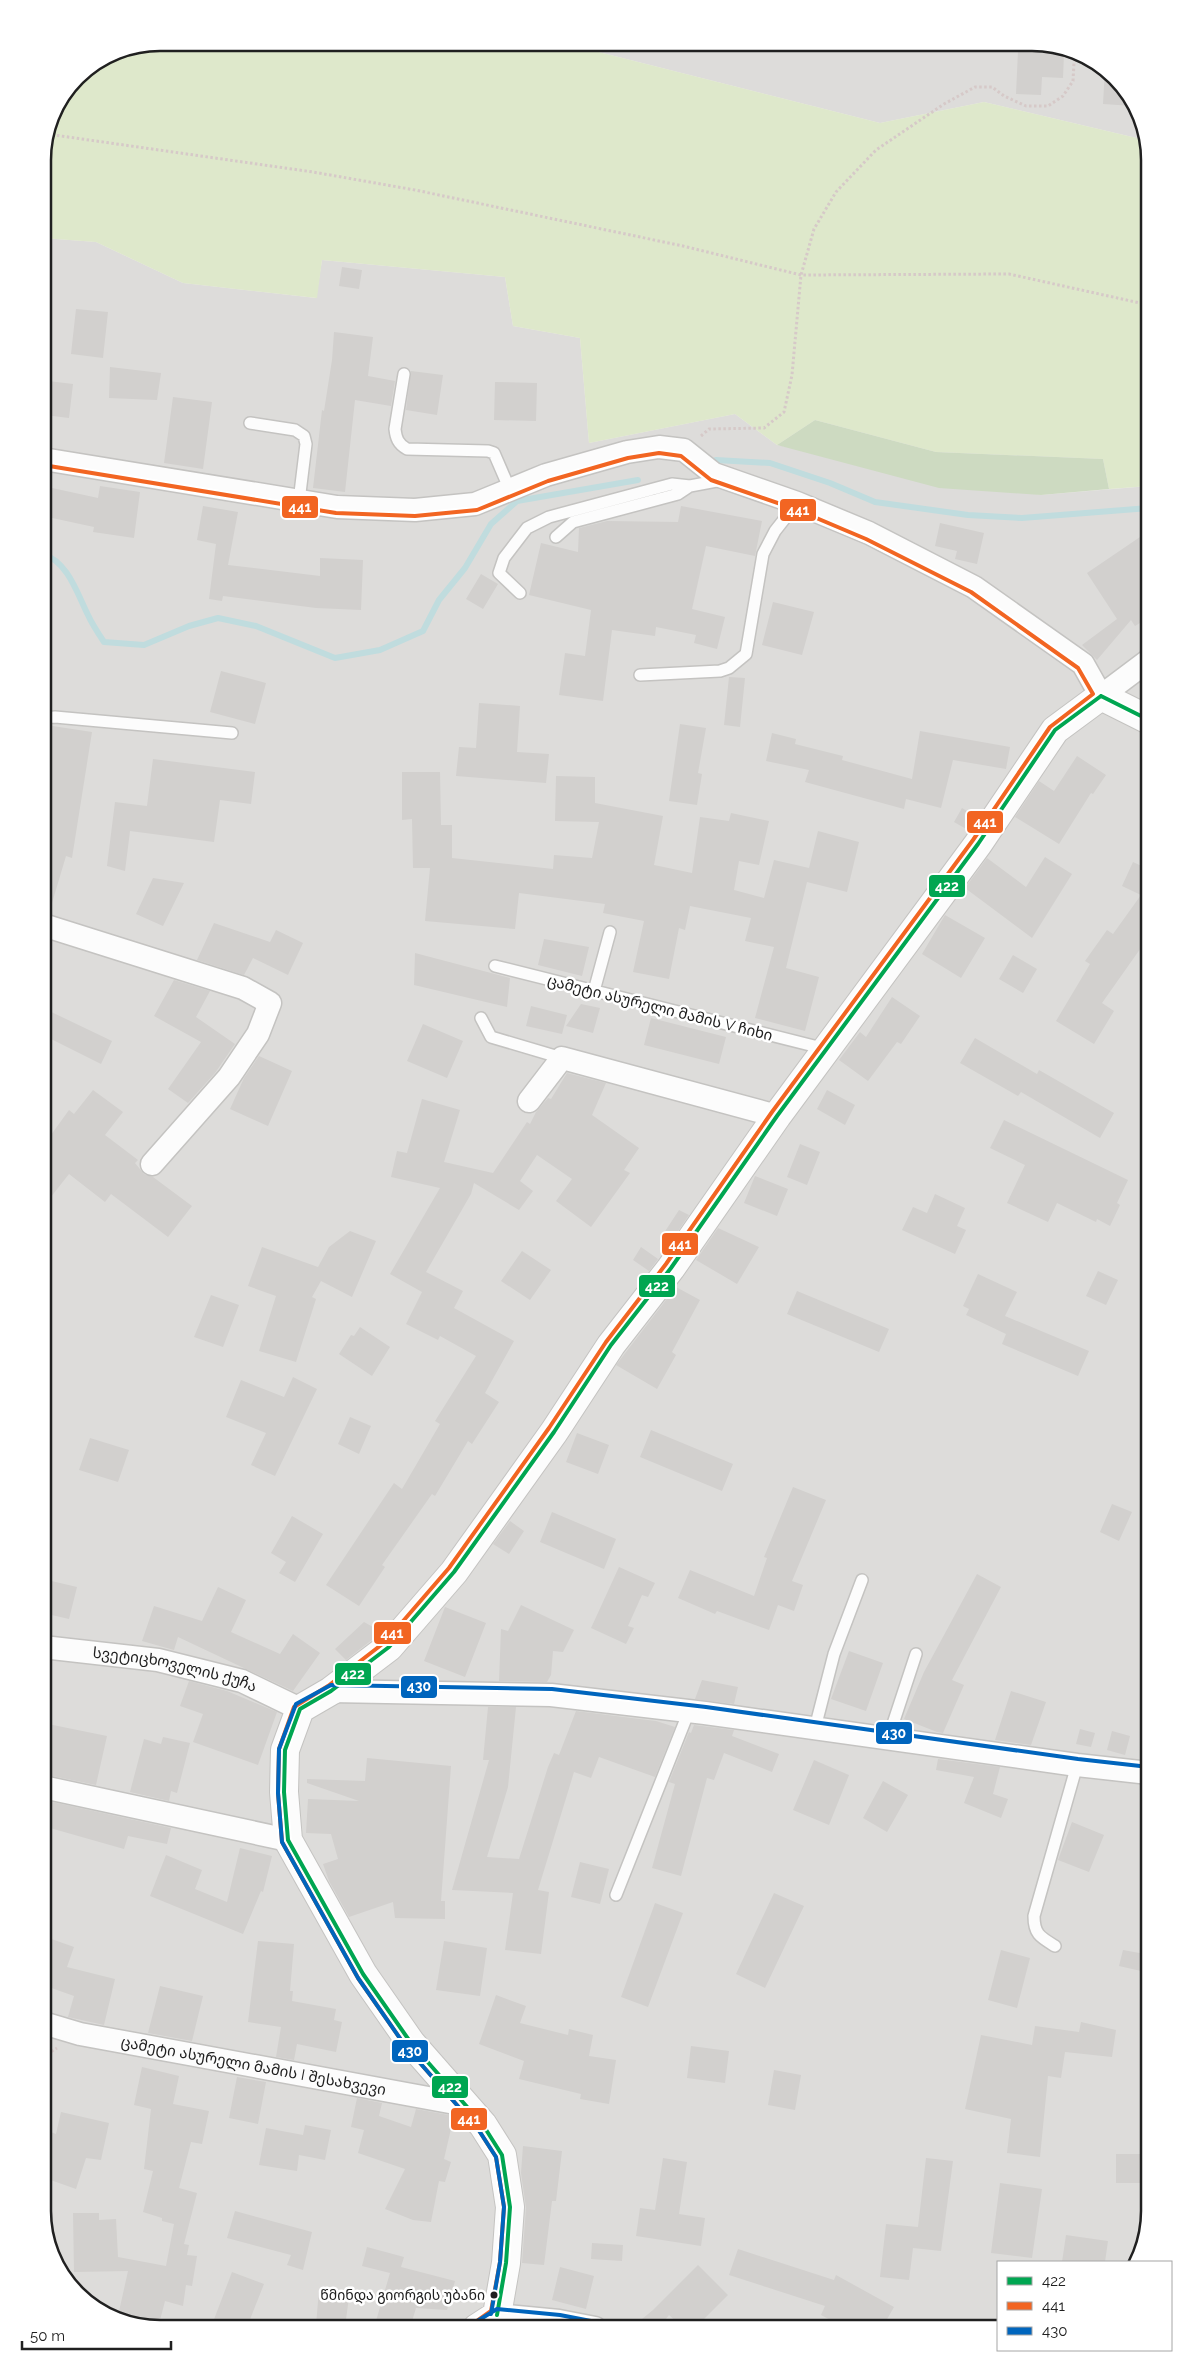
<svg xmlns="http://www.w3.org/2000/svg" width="1192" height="2371" font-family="Raleway,'Noto Sans Georgian',sans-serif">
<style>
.residential{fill:#dddcda}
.grass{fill:#dee8cb}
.forest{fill:#cddac1}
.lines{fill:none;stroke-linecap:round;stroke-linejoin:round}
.stream{stroke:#c0dcde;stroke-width:6}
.building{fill:#d2d0ce}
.service-casing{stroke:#c4c3c1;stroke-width:14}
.minor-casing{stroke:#c4c3c1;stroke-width:25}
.tertiary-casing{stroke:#c4c3c1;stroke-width:30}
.path{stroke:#d6c9c8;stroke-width:3;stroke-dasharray:2.5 2.5;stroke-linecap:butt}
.service{stroke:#fcfcfc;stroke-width:11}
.minor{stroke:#fcfcfc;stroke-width:22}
.tertiary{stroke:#fcfcfc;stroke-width:28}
.bus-1-casing{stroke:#fff;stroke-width:8}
.bus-2-casing{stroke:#fff;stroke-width:8}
.bus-3-casing{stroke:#fff;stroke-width:8}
.bus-1{stroke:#00a651;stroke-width:4}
.bus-2{stroke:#f26522;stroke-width:4}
.bus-3{stroke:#0065bd;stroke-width:4}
.bus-dot{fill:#202020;stroke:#fff;stroke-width:2}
.labels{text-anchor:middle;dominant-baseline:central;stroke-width:5;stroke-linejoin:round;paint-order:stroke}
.bus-label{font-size:14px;fill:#202020;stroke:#fff;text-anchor:end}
.street-label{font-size:15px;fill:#202020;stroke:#fff}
.rim{fill:none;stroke:#202020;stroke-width:2.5}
.line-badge{stroke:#fff;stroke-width:2}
.badge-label{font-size:14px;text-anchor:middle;font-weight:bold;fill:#fff}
</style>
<rect width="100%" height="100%" fill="#eeece9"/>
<path class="residential" d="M563 43H1040L1103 67 1141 115 1145 140 984 102 880 123Z
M43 238 96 242 183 283 316 298 322 260 505 277 513 326 580 338 589 443 735 414 777 445 1041 495 1149 486V2211L1134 2262H998V2328H153L95 2309 51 2256 43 2211Z"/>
<path class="grass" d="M160 43H563L880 123 984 102 1145 140 1149 160V486L1109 489 1103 459 936 452 815 420 777 445 735 414 589 443 580 338 513 326 505 277 322 260 317 298 183 283 96 242 43 238V153L52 115 77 77 115 51Z"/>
<path class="forest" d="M815 420 936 452 1103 459 1109 489 1041 495 939 488 777 445Z"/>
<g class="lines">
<path class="stream" d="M716 460 770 463 830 483 875 502 968 515 1022 518 1149 508
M43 554C68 562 77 593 88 615 92 624 98 633 104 642L144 645 189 626 218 618 256 626 335 658 380 650 423 631 439 600 465 568 491 524 517 501 638 480"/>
</g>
<path class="building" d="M1018 51 1064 53 1063 78 1042 77 1041 95 1016 94Z
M1105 69 1130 101 1133 106 1103 104Z
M342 267 362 270 359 289 339 286Z
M76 309 108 312 103 358 71 354Z
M334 332 373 337 368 376 395 381 391 406 355 400 345 492 313 488 322 410 324 411 332 360Z
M110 367 161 373 157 400 109 398Z
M411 371 443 375 437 415 406 410Z
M48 381 73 384 69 418 45 415Z
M495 382 537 383 536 421 494 420Z
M173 397 212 402 203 469 164 463Z
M43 486 98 498 100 486 140 492 134 538 93 532 94 527 43 516Z
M203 506 238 512 228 565 320 576V558L363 560 361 610 316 608 223 596 222 601 209 599 216 544 197 540Z
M681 506 762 521 755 556 706 546 692 609 725 617 717 649 694 643 696 635 656 627 655 636 612 630 603 701 559 695 565 653 585 656 591 610 529 595 541 543 578 552 579 528 607 521 678 522Z
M940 523 984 533 977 564 955 559 957 551 935 546Z
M1140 537 1150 551V565L1142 570 1150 581V617L1135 626 1131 620 1097 660 1082 645 1117 619 1087 573Z
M481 574 498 584 483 609 466 599Z
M773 602 814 612 802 655 762 645Z
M221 671 266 683 255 724 210 712Z
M729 677 745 678 740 727 724 725Z
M479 703 520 706 517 752 549 754 546 783 456 776 459 747 476 748Z
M680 724 706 728 698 773 702 774 697 805 669 801Z
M46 725 92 732 72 858 66 856 49 913 43 912V745Z
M920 731 1010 747 1006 769 953 760 941 808 906 799 904 809 805 782 809 770 766 761 772 733 796 739 795 744 843 756 842 760 912 779Z
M1077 756 1106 775 1093 794 1091 793 1059 844 1015 817 1039 781 1054 791Z
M153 759 255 772 251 804 220 800 214 842 130 831 125 871 107 866 115 802 147 806Z
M402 772H440L441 825H452V858L553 869 554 855 592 858 599 822 555 821 556 776 595 777V803L663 816 654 865 692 873 700 817 729 821 731 813 769 821 759 865 739 861 734 890 764 898 774 860 809 868 818 831 859 842 847 892 807 882 786 968 819 977 805 1031 755 1018 774 947 745 941 751 918 690 906 685 930 679 928 669 979 633 972 644 921 603 913 605 904 519 893 515 929 425 921 430 868H413L412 819 402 820Z
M962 808 977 817 968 830 954 822Z
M1045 857 1072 874 1032 938 965 888 987 858 1026 887Z
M1133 862 1150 870V935L1102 1003 1114 1011 1094 1044 1056 1021 1090 964 1085 961 1107 930 1113 934 1141 895 1122 886Z
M153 878 184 883 163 926 136 914Z
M945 915 985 938 961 978 922 954Z
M214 923 270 942 276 930 303 943 288 975 253 958 244 975 197 960Z
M544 939 589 947 582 976 538 965Z
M415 953 510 978 507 1007 414 985Z
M1013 955 1037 969 1023 993 999 979Z
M174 980 210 991 196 1017 235 1044 215 1073 188 1103 168 1089 201 1042 154 1016Z
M892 997 920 1016 901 1044 897 1042 868 1081 839 1060 860 1032 866 1037Z
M581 1004 600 1008 593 1033 566 1026Z
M531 1006 567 1015 562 1034 526 1026Z
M43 1008 112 1041 101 1064 43 1035Z
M651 1018 726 1037 719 1064 644 1045Z
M423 1024 463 1041 447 1078 407 1061Z
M975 1038 1037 1074 1039 1070 1114 1113 1100 1138 1021 1092 1018 1096 960 1063Z
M259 1056 292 1071 268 1126 230 1109 244 1078Z
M567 1073 606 1083 592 1115 639 1148 624 1170 630 1173 591 1227 556 1201 572 1179 537 1155 520 1181 533 1191 519 1210 474 1183 471 1194 426 1272 463 1291 454 1308 514 1341 485 1393 499 1402 472 1444 468 1441 435 1496 432 1494 382 1565 385 1567 359 1606 326 1585 394 1483 402 1489 440 1424 435 1421 476 1356 440 1336 438 1340 406 1324 422 1292 390 1274 440 1188 391 1177 397 1151 407 1153 422 1099 460 1110 444 1162 493 1173 527 1122 530 1124 536 1112 548 1098 551 1099Z
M93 1090 123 1112 105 1135 138 1160 135 1163 144 1174 153 1177 192 1206 168 1237 111 1194 105 1202 69 1174 43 1207V1146L69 1110 74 1114Z
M827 1090 855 1105 845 1125 817 1109Z
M1004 1120 1128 1180 1117 1203 1120 1205 1110 1226 1097 1219 1096 1222 1057 1203 1048 1222 1007 1203 1025 1165 990 1148Z
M800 1144 820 1152 807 1185 787 1177Z
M755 1176 788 1189 777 1216 744 1203Z
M935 1194 965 1208 957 1226 966 1230 955 1254 902 1230 913 1207 927 1213Z
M679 1210 689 1215 669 1244 660 1239Z
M718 1228 759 1247 737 1284 696 1260Z
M350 1231 376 1241 352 1297 321 1281 312 1297 316 1299 296 1362 259 1351 276 1296 248 1286 262 1247 318 1267 329 1247Z
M641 1247 658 1259 649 1271 633 1260Z
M522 1251 551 1270 530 1300 501 1281Z
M1098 1271 1118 1280 1106 1305 1086 1296Z
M978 1274 1017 1292 1005 1316 1089 1351 1078 1376 1002 1344 1006 1334 966 1315 969 1309 963 1306Z
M676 1287 700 1300 672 1352 676 1355 657 1389 616 1365Z
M797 1291 889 1329 879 1352 787 1314Z
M211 1295 239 1305 223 1347 194 1337Z
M360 1327 390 1347 372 1376 339 1354 351 1335 354 1336Z
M293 1377 317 1389 275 1476 251 1465 266 1433 226 1417 241 1380 284 1397Z
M350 1417 371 1426 359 1454 338 1444Z
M651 1430 733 1464 722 1491 640 1457Z
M577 1433 609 1445 598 1474 566 1462Z
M90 1438 129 1450 118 1482 79 1470Z
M793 1487 826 1500 792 1581 803 1585 794 1611 778 1605 769 1630 717 1611 715 1614 678 1598 690 1570 754 1596 767 1558 764 1557Z
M1112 1504 1132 1512 1119 1541 1100 1532Z
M552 1512 616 1539 604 1569 540 1542Z
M292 1516 323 1534 295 1582 279 1573 286 1562 271 1553Z
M510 1521 524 1531 509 1554 493 1544Z
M619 1567 655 1583 648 1597 642 1595 628 1626 634 1628 626 1644 591 1628Z
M977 1574 1001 1587 952 1680 964 1685 943 1733 937 1732 904 1719 924 1672Z
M43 1579 77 1587 69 1619 43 1613Z
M218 1587 246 1600 231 1632 280 1654 293 1634 320 1653 293 1691 178 1637 174 1650 142 1641 154 1606 202 1621Z
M521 1605 574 1630 563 1652 553 1651 551 1675 547 1682 499 1681 501 1629 508 1631Z
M445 1607 486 1623 465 1677 424 1661Z
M364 1622 382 1632 346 1660 335 1649Z
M849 1651 883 1663 866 1711 831 1699Z
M702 1680 738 1687 734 1704 695 1699Z
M189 1681 227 1691 277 1712 258 1765 193 1742 203 1714 180 1706Z
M1011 1691 1046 1702 1031 1745 995 1740Z
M488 1707H516L508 1787 487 1857 519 1859 548 1767 554 1753 559 1755 576 1711 656 1721 675 1727 655 1777 599 1757 591 1778 574 1772 538 1890 549 1892 541 1954 505 1950 513 1893 452 1890 489 1760H483Z
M43 1723 107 1736 96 1785 43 1774Z
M694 1725 734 1730 732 1736 779 1754 772 1772 724 1753 714 1780 707 1778 681 1876 652 1868 675 1784 669 1782 689 1732 691 1733Z
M1080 1729 1095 1733 1091 1747 1076 1744Z
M1112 1731 1130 1736 1125 1755 1107 1750Z
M163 1737 190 1743 177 1793 171 1791 169 1801 130 1792 144 1739 161 1744Z
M367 1758 451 1766 441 1901H445V1919L395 1918 393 1902 349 1917 329 1881 323 1864 338 1859 331 1834 306 1833 308 1799 359 1801 307 1783V1779L365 1781Z
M938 1759 1000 1767 993 1794 1008 1799 1001 1818 964 1803 974 1777 936 1770Z
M814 1760 849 1775 829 1825 793 1810Z
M883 1781 908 1795 887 1832 863 1818Z
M43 1800 171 1828 167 1844 128 1836 124 1849 43 1826Z
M1072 1822 1104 1835 1089 1872 1058 1860Z
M240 1848 272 1856 263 1892 261 1891 243 1934 150 1896 166 1855 202 1870 195 1889 227 1902Z
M580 1862 609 1869 600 1904 571 1897Z
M774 1893 804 1906 765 1988 736 1974Z
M655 1903 683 1913 648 2007 621 1997Z
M43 1936 74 1947 67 1967 115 1979 104 2025 68 2017 74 1996 43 1985Z
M258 1941 294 1944 290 1991H293L292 2001 336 2009 334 2020 342 2022 336 2052 297 2044 294 2060 276 2057 281 2027 248 2022Z
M444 1941 487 1948 480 1996 436 1990Z
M1001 1950 1030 1958 1017 2008 988 2000Z
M1123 1950 1145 1954 1141 1971 1119 1966Z
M160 1986 203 1996 192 2041 148 2033Z
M496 1995 526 2006 520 2023 568 2035 569 2029 593 2035 589 2056 616 2060 609 2104 580 2099 581 2094 519 2079 524 2061 479 2044Z
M1081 2022 1116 2030 1112 2057 1065 2052 1061 2078 1048 2076 1040 2157 1007 2153 1011 2119 965 2109 981 2035 1032 2045 1035 2026 1079 2032Z
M691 2046 729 2051 725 2083 687 2078Z
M142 2067 179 2076 173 2104 209 2111 202 2144 191 2142 179 2188 197 2193 184 2244 189 2245 187 2255 197 2256 192 2286 186 2285 183 2306 165 2301 158 2328 118 2316 128 2271 74 2272 73 2213H99V2220L116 2219 118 2257 166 2266 174 2224 162 2221V2218L143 2212 153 2171 144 2169 151 2109 134 2105Z
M774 2070 801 2075 795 2110 768 2105Z
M237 2077 266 2082 258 2124 229 2118Z
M357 2098 382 2103 379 2116 411 2127 416 2109 454 2116 444 2159 451 2162 445 2182 439 2181 431 2222 413 2220 385 2209 405 2169 358 2153 364 2130 351 2127Z
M61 2112 109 2123 101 2160 86 2158 76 2189 42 2177 43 2129 56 2134Z
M305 2125 331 2130 325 2160 299 2155 297 2171 259 2165 266 2128 303 2135Z
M523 2146 562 2151 556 2201H552L544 2265 522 2263 526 2208 521 2173Z
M1116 2154H1150V2183H1116Z
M663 2158 687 2162 679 2214 705 2218 701 2246 636 2236 640 2208 655 2210Z
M926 2158 953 2161 941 2251 913 2248 909 2280 880 2277 886 2224 918 2227Z
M1000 2183 1042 2189 1032 2258 991 2253Z
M235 2211 312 2232 303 2270 287 2265 291 2255 227 2238Z
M1066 2235 1108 2241 1105 2262H1062Z
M592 2243 623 2245 622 2261 591 2259Z
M367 2247 404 2257 401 2267 455 2281 447 2310 416 2308 410 2328 376 2321 390 2273 362 2266Z
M738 2249 834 2280 836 2275 894 2307 882 2328H846L821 2315 825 2306 729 2275Z
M698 2265 728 2295 695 2328H683L669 2315 659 2328H631L653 2310Z
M560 2267 594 2276 586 2309 552 2300Z
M232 2272 264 2284 249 2322 242 2320 239 2328H230L213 2322Z
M319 2290 349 2297 345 2327 316 2325Z"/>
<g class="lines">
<defs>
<path id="service" d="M404 374 395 429C396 438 398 444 407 449L488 451 494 453 510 490
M250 423 295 430 304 436 306 444 299 501
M556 537 573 522 678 494 690 486
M520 593 499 573 504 558 527 528 549 517 672 484 690 486 722 480
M640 675 720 671 729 668 746 654 763 554 775 531 797 503
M43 718 55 717 232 733
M495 966 826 1049
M594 991 610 932
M481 1018 491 1037 562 1058
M815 1728 834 1654 862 1580
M888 1739 916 1654
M616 1895 689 1711
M1055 1946C1040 1937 1034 1934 1034 1916L1077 1765"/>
<g id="minor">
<path d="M43 459 337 507 415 510 475 504 546 475 627 452 659 447 684 450 714 474 797 503 869 533 974 587 1083 664 1101 696 1149 660"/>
<path d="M43 925 243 988 270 1003 258 1034 229 1077 152 1164"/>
<path d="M529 1101 562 1058 777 1116"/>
<path id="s1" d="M43 1647 158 1660 242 1681 300 1709"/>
<path d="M331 1691 551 1695 705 1713 1077 1765 1149 1773"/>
<path d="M43 1787 288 1840"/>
<path id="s2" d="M43 2023 80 2034 466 2105"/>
<path d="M497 2315 559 2321 595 2328"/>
</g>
<path id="tertiary" d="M477 2328 497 2315 506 2263 510 2207 502 2155 483 2125 411 2043 363 1974 288 1840 284 1792 285 1750 300 1709 331 1691 389 1647 454 1572 554 1432 611 1345 671 1268 777 1116 978 844 1055 730 1101 696 1149 720"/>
</defs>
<use href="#service" class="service-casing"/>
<use href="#minor" class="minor-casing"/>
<use href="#tertiary" class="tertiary-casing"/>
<path class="path" d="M47 134 313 172 415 190 683 246 801 275 1009 274 1149 305
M701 436 709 429 764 428 784 412 792 375 801 275 814 229 836 192 876 150 944 104 975 87H992L1004 96 1026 106H1048L1063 96 1073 81 1074 62 1077 57
M43 2057 57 2048"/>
<use href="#service" class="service"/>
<use href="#minor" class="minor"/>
<use href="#tertiary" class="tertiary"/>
<defs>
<path id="bus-1" d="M1101 696 1149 720
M497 2315 506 2263 510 2207 502 2155 483 2125 411 2043 363 1974 288 1840 284 1792 285 1750 300 1709 331 1691 389 1647 454 1572 554 1432 611 1345 671 1268 777 1116 978 844 1055 730 1101 696"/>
<path id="bus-2" d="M43 465 336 513 415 516 477 510 548 481 628 458 659 453 681 456 711 480 795 509 866 539 971 592 1078 668 1093 694 1050 727 973 840 772 1112 666 1264 606 1342 549 1428 449 1568 385 1642 328 1686 294 1707 279 1749 278 1793 282 1842 358 1978 406 2047 478 2129 496 2157 504 2207 500 2262 491 2311 474 2323"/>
<path id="bus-3" d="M491 2314 500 2262 504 2207 496 2157 478 2129 406 2047 358 1978 282 1842 278 1793 279 1749 296 1704 331 1685 552 1689 706 1707 1078 1759 1149 1767
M474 2323 497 2309 560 2315 596 2322"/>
</defs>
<use href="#bus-1" class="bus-1-casing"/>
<use href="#bus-2" class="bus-2-casing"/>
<use href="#bus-3" class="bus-3-casing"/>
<use href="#bus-1" class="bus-1"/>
<use href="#bus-2" class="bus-2"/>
<use href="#bus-3" class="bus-3"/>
</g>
<circle class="bus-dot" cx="494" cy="2295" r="4.5"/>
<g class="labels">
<g class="bus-label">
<text x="485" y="2295">წმინდა გიორგის უბანი</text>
</g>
<g class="street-label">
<text transform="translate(660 1008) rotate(14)">ცამეტი ასურელი მამის V ჩიხი</text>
<text stroke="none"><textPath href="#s1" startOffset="134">სვეტიცხოველის ქუჩა</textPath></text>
<text stroke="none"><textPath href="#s2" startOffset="215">ცამეტი ასურელი მამის I შესახვევი</textPath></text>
</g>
</g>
<path d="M0 0H1192V2371H0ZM160 51H1032A109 109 0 0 1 1141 160V2211A109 109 0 0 1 1032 2320H160A109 109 0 0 1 51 2211V160A109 109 0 0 1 160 51Z" fill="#fff" fill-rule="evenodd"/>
<path class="rim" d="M160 51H1032A109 109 0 0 1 1141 160V2211A109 109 0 0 1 1032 2320H160A109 109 0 0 1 51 2211V160A109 109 0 0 1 160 51Z"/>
<g class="line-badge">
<rect x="281" y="495" width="38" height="24" rx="5" fill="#f26522"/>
<rect x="779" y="498" width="38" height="24" rx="5" fill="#f26522"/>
<rect x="966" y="810" width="38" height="24" rx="5" fill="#f26522"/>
<rect x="928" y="874" width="38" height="24" rx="5" fill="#00a651"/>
<rect x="661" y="1232" width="38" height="24" rx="5" fill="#f26522"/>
<rect x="638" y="1274" width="38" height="24" rx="5" fill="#00a651"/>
<rect x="373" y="1621" width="39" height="24" rx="5" fill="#f26522"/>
<rect x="334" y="1662" width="38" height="24" rx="5" fill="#00a651"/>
<rect x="400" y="1675" width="38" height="24" rx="5" fill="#0065bd"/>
<rect x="875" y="1721" width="38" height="24" rx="5" fill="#0065bd"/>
<rect x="391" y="2039" width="38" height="24" rx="5" fill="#0065bd"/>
<rect x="431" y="2075" width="38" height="24" rx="5" fill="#00a651"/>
<rect x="450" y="2107" width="38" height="24" rx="5" fill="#f26522"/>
</g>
<g class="badge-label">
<text x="300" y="512">441</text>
<text x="798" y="515">441</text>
<text x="985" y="827">441</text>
<text x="947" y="891">422</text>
<text x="680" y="1249">441</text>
<text x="657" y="1291">422</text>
<text x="392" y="1638">441</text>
<text x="353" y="1679">422</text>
<text x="419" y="1691">430</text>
<text x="894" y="1738">430</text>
<text x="410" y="2056">430</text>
<text x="450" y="2092">422</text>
<text x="469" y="2124">441</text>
</g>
<rect x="997" y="2261" width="175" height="90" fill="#ffffff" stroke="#a6a6a6"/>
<rect x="1007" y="2277" width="25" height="8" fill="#00a651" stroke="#a6a6a6"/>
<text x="1042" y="2286" font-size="15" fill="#202020">422</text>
<rect x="1007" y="2302" width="25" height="8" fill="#f26522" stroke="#a6a6a6"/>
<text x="1042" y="2311" font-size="15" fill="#202020">441</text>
<rect x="1007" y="2327" width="25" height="8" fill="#0065bd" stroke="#a6a6a6"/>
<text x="1042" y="2336" font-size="15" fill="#202020">430</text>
<path d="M22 2341v8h149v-8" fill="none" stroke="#202020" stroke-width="2.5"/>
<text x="30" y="2341" font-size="15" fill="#202020" stroke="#ffffff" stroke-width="4" paint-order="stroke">50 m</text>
</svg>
